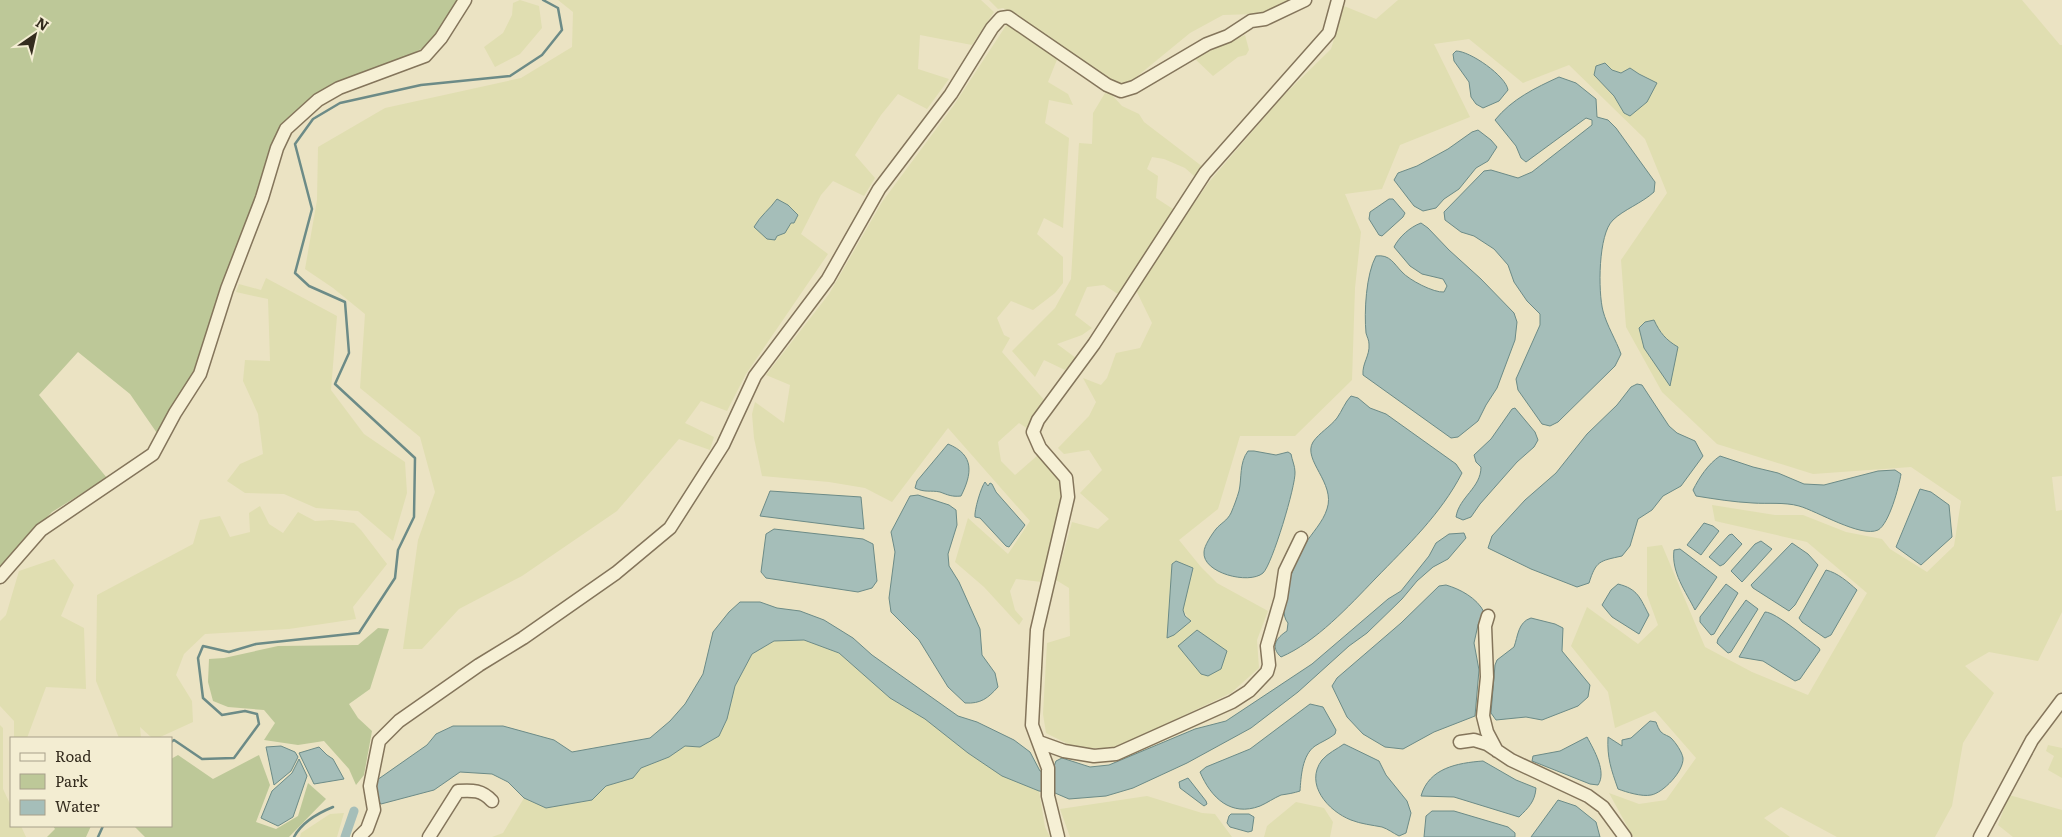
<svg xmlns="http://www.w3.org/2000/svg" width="2062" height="837" font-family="Literata,serif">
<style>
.farmland{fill:#e0deb1;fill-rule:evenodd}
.green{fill:#bdc898}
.water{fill:#a5beb9;stroke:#6c8b87}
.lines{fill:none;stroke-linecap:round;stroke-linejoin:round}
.stream{stroke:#6c8b87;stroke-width:2.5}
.canal{stroke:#a5beb9;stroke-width:9}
.minor-casing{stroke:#84755b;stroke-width:15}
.minor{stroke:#f6f0d5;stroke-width:12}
</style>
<rect width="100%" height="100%" fill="#ebe3c3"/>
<path class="farmland" d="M520 0 539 6 542 28 520 54 495 67 484 47 503 33 512 15 513 3Z
M558 0H981L994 12 972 45 920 35 918 69 949 79 927 109 898 94 881 115 855 155 875 178 864 196 833 181 821 195 801 234 828 254 746 374 727 411 701 401 685 423 714 437 710 450 679 439 617 511 522 576 459 609 422 649H403L418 540 435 492 420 437 360 388 365 314 333 288 305 269 317 200 318 147 385 108 521 78 572 47 573 12ZM768 212 791 223 785 233 777 236 776 240 754 227 759 218Z
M989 0H1292L1277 9 1255 14 1223 15 1190 33 1129 83 1119 84 1097 74 1052 39 1003 8 998 9Z
M1398 0H2022L2060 45H2062V476L2052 477 2056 511 2062 510V612L2038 661 1989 652 1965 666 1994 693 1963 743 1952 806 1935 837H1837L1781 807 1764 818 1790 837H1633L1632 835 1609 793 1639 804 1666 800 1696 758 1655 711 1615 728 1608 692 1571 646 1587 607 1638 644 1658 625 1647 595V547L1662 545 1705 647 1752 672 1808 695 1867 593 1807 542 1715 521 1712 505 1775 515H1803L1846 532 1882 539 1890 549 1927 572 1954 546 1961 501 1911 467 1813 474 1717 444 1662 392 1626 327 1621 260 1667 193 1645 139 1569 65 1523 83 1469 39 1434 44 1470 117 1400 145 1382 189 1345 194 1361 232 1355 288 1352 380 1295 436H1240L1218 509 1179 540 1201 567 1217 583 1268 611 1257 640 1259 668 1231 693 1115 748H1076L1046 733 1043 714 1047 643 1070 636 1069 588 1056 580 1072 522 1098 529 1109 519 1080 493 1102 470 1089 450 1064 454 1058 448 1089 416 1096 402 1083 378 1101 385 1107 378 1116 353 1140 348 1152 323 1135 288 1209 182 1281 98 1331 49 1344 6 1376 19ZM1604 63 1612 70 1621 73 1630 68 1639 74 1648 78 1624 112 1614 96 1594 75ZM1659 331 1667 341 1677 347 1670 385 1644 348ZM1193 568 1183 610 1191 622 1167 638Z
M1007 24 1058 57 1048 82 1068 94 1073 105 1049 100 1045 123 1069 138 1063 228 1044 218 1037 234 1063 257V283L1055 293 1033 310 1011 301 997 318 1004 335 1010 338 1002 352 1046 402 1028 429 1019 423 998 442 1001 461 1015 475 1038 455 1063 482 1065 497 1050 559 1042 582 1016 579 1010 591 1015 610 1023 619 1019 625 984 587 955 562 968 518 1008 554 1030 521 948 428 892 502 865 488 829 482 762 476 754 438 752 414 755 402 784 423 790 385 766 375 829 294 882 202 954 105Z
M1245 35 1249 50 1246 55 1238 57 1213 76 1194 58Z
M1105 93 1112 95 1122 106 1139 114 1144 122 1203 167 1194 176 1185 168 1164 159 1152 157 1147 169 1158 176 1156 198 1173 209 1121 296 1104 285 1087 287 1075 315 1092 328 1082 335 1057 344 1076 358 1065 370 1044 360 1035 377 1012 351 1055 308 1071 279 1079 143 1092 144 1093 113Z
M266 278 337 316 331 390 364 434 405 462 407 493 393 541 358 511 316 508 284 494 245 493 227 481 240 464 263 454 258 414 243 381 245 360 270 361 268 299 236 292 239 284 261 290Z
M260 506 269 524 283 533 298 512 315 521 332 520 354 523 361 530 387 564 353 607 356 619 289 629 205 634 184 654 176 675 192 701 193 722 158 738H152L140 727 141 738H119L96 681 97 595 193 544 200 520 220 516 230 537 250 532 249 513Z
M54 559 74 585 61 616 84 628 86 689 46 687 27 738H14V721L0 706V621L6 615 19 571Z
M804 640 839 653 890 698 925 719 968 753 1002 776 1039 791 1045 827 1050 837H492L503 833 524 798 546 808 592 800 606 786 633 778 641 768 669 757 685 746 700 747 719 736 727 719 735 686 752 654 774 641Z
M0 725 3 728V789L11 806V826H21L26 837H0Z
M2048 745 2062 748V778L2048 770 2054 756 2046 751Z
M2009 795 2062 810V837H2013L1998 825Z
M1147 796 1202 813 1215 814 1232 837H1070L1060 809Z
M1296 802 1324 808 1333 822 1330 837H1264L1267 826Z
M344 813 337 837H300L301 833 330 814Z"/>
<path class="green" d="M0 0H459L432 43 288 122 250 217 196 372 159 436 130 394 78 352 39 395 107 478 52 512 0 568Z
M378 628 389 629 370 689 349 704 358 718 372 731 364 775 356 785 349 769 324 741 298 745 264 740 275 723 264 710 228 707 213 701 208 682 209 659 224 658 278 646 358 645Z
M178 755 213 779 259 755 270 785 256 822 276 829 298 816 308 783 326 799 289 837H145L134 826H171V759Z
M53 826H91L86 837H47L55 829Z"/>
<path class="water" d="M1456 51C1470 51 1506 76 1508 90L1499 101 1483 108 1476 104 1471 97 1469 82 1454 61 1453 54Z
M1605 63 1612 70 1621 73 1630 68 1639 74 1657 83 1647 102 1630 116 1624 113 1614 96 1594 75 1596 66Z
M1559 77 1576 83 1596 99 1597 117 1608 120 1616 128 1655 182 1654 192C1642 203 1623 210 1613 220 1598 234 1598 292 1603 311 1607 326 1616 340 1621 354L1615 366 1558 422 1550 426 1542 424 1518 390 1516 379 1540 325V314L1527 301 1514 282 1508 265 1494 249 1474 236 1461 232 1445 220 1444 212 1484 171 1491 170 1518 178 1532 172 1592 125V120L1586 118 1526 162 1521 158 1516 146 1495 120C1512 99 1535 88 1559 77Z
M1478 130 1491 140 1497 147 1488 161 1476 168 1459 189 1444 199 1436 208 1423 211 1414 206 1394 180 1398 173 1417 166 1448 149 1472 132Z
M777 199 788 205 798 215 794 223H791L785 233 777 236 775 240 767 239 754 227C760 216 770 209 777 199Z
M1389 199H1393L1405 213 1403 217 1382 236 1379 235 1369 219 1370 212Z
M1421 223 1428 228 1449 250 1481 279 1514 313 1517 322 1515 340 1497 388 1486 405 1478 421 1458 437 1451 438 1363 375C1362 363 1370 356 1369 344 1369 340 1367 337 1366 333 1364 312 1366 274 1376 256 1390 254 1394 264 1402 272 1409 280 1434 293 1444 292L1447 286 1443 279 1422 274 1410 266 1394 247C1399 237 1410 227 1421 223Z
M1654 320C1660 333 1666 340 1678 347L1670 386 1644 348 1639 328 1645 322Z
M1637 384 1642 385 1669 426 1677 433 1695 441 1703 456 1681 486 1663 496 1652 510 1638 519 1630 546 1622 556C1599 561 1596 561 1589 583L1577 587 1531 569 1488 548 1492 536 1525 500 1556 473 1587 434 1617 405 1631 387Z
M1351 396 1358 398 1370 408 1386 414 1456 464 1462 473C1441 514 1407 546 1375 579 1349 606 1316 642 1281 657 1270 647 1276 638 1287 631L1288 623C1275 609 1296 559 1305 544 1312 533 1323 522 1327 509 1336 483 1302 460 1313 442 1319 433 1330 427 1337 418 1342 411 1345 402 1351 396Z
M1515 408 1535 432 1538 440 1534 447 1517 462 1480 504 1471 517 1463 520 1456 517C1459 497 1481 488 1481 467L1476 462 1474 455 1491 439 1512 409Z
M948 444C975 455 972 474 961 496 952 497 948 495 940 492 931 490 925 493 915 488L917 481Z
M1248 451H1254L1276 455 1288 452 1291 454C1292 460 1295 466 1295 472 1296 485 1272 565 1263 573 1249 585 1202 573 1204 552 1204 546 1212 534 1216 529 1221 523 1227 521 1231 513 1234 506 1237 498 1239 491 1242 478 1239 463 1248 451Z
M1720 456 1753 467 1778 473 1804 484 1824 485 1878 471 1895 470 1901 474C1899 487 1889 524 1878 530 1861 538 1817 511 1799 506 1785 502 1767 504 1753 503 1733 502 1715 499 1696 496L1693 490C1699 478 1708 464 1720 456Z
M985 482 988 486 990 483 992 484 996 492 1025 525 1009 547 1006 546 980 518 975 517C974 511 981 487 985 482Z
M1920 489 1931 492 1949 505 1952 537 1921 565 1896 547Z
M770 491 861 497 864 529 760 516Z
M918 495 949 505 956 510 957 525 948 554 949 566 959 582 980 629 982 655 995 673 998 687C988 698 981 704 965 703L948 687 919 640 891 612 889 598 895 552 891 532 910 496Z
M1704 523 1713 526 1719 531 1701 555 1687 545Z
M774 529 863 539 873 544 877 581 872 588 858 592 766 578 761 572 766 534Z
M1464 533 1466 538 1448 559 1433 567 1417 581 1402 599 1367 633 1349 646 1298 692 1251 728 1187 763 1133 788 1106 796 1069 799 1055 793 1039 791 1002 776 968 753 925 719 890 698 839 653 804 640 774 641 752 654 735 686 727 719 719 736 700 747 685 746 669 757 641 768 633 778 606 786 592 800 546 808 524 798 508 782 492 774 460 772 434 790 381 804 376 798 374 784 377 780 427 745 436 734 453 726H503L554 740 572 752 650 738 670 721 685 704 703 674 713 632 729 612 740 602H760L777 608 800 611 824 620 853 638 872 655 958 716 977 722 1014 740 1030 752 1040 771 1052 772 1056 761 1062 758 1090 767 1109 765 1195 729 1226 721 1312 664 1388 599 1401 591 1429 556 1436 543 1449 534Z
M1732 534 1742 544 1724 564 1720 566 1709 557 1729 535Z
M1761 541 1772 549 1742 582 1731 571 1755 544Z
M1792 543 1808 554 1818 565 1795 605 1789 611 1753 588 1751 585Z
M1680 549 1717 577 1695 610C1686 592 1671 572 1674 550Z
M1176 561 1193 568 1183 610 1185 616 1191 621 1174 635 1167 638 1172 564Z
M1826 570C1838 573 1848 582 1857 590L1831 635 1825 638 1802 622 1799 618Z
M1618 584C1638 589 1640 598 1649 615L1639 634 1612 617 1602 605 1611 590Z
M1726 584 1738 593 1714 634 1711 635 1700 622V617Z
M1446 585C1460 589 1477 598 1484 612L1478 625 1474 643 1479 670 1475 716 1434 732 1403 749 1385 747 1363 734 1347 717 1332 686 1337 678 1401 623 1439 586Z
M1746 600 1758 609 1731 652 1728 653 1717 643 1718 639Z
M1765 612C1776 612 1808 640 1819 648L1820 650 1800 679 1795 681 1763 661 1739 657Z
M1531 618 1555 624 1563 628 1562 651 1590 685 1588 697 1578 706 1542 720 1526 717 1496 720 1491 713 1495 665 1497 660 1514 647C1518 636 1518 622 1531 618Z
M1197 630 1227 651 1221 669 1208 676 1201 674 1178 646Z
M1310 704 1323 707 1336 730 1335 734C1329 739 1321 742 1315 746 1302 755 1301 777 1300 791 1294 793 1288 794 1281 795 1274 798 1267 803 1260 806 1231 817 1211 798 1200 772L1206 767 1250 749Z
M1650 721 1656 722C1657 725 1659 730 1661 732 1664 735 1669 736 1671 738 1676 743 1682 752 1683 758 1684 771 1663 793 1651 795 1642 797 1626 792 1618 789 1611 769 1607 758 1608 737L1622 746V740L1631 738Z
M1587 737C1594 750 1607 772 1598 785L1590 784 1532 761 1533 756 1560 751Z
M1344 744 1379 761 1386 775 1407 801 1411 813 1406 833 1399 836C1393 833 1388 829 1382 827 1372 825 1361 824 1351 820 1328 811 1304 784 1322 760 1328 753 1337 749 1344 744Z
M281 746 295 752 298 757 291 771 274 785 266 747Z
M319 747 327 755 333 759 344 779 314 784 299 753Z
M299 759 307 776 293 817 278 826 261 818 272 791 292 773Z
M1483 761 1516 780 1536 788C1535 802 1528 808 1519 817L1454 797 1421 796C1429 768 1457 763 1483 761Z
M1188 778 1206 801 1207 804 1204 806 1180 788 1179 782Z
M1558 800 1576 806 1596 822 1600 837H1531Z
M1432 811H1454L1508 827 1515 833V837H1424L1426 816Z
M1231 814H1249L1254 817 1252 831 1248 832 1230 827 1227 823 1229 816Z"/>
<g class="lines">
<path class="stream" d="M171 742 174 740 202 759 234 758 259 724 257 714 245 711 222 715 203 698 198 658 203 646 229 652 256 644 359 633 395 578 398 550 414 517 415 458 335 384 349 353 345 302 309 286 295 273 312 209 295 144 313 119 340 103 421 85 510 76 542 55 562 30 558 8 543 0
M98 837 103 826
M294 837C302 822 318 813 333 807"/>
<path class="canal" d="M345 837 354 811"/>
<defs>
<path id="minor" d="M0 577 41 530 153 454 175 413 200 374 227 289 262 198 277 148 286 129 318 100 339 88 425 56 441 38 465 0
M1488 616 1485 626 1487 677 1483 716 1487 732 1497 751
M1039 742 1064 751 1094 756 1116 754 1232 702 1249 691 1267 672 1269 665 1267 646 1281 598 1285 571 1301 538
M1460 742 1474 740 1487 744 1511 760 1588 796 1603 807 1625 837
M359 837 367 829 374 810 370 786 379 741 399 721 479 665 523 638 616 573 670 528 723 445 755 376 828 279 879 189 951 94 992 28 1001 18 1008 17 1107 85 1121 91 1134 87 1207 44 1228 36 1251 21 1265 19 1305 0
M429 837 458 791C473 790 482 790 492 801
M1058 837 1048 796V768L1032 725 1037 630 1068 497 1066 478 1040 448 1033 432 1038 420 1094 344 1205 173 1329 33 1338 0
M1980 837 2032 740 2062 700"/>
</defs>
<use href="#minor" class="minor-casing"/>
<use href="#minor" class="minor"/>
</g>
<rect x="10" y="737" width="162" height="90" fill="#f3edd2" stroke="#a7a08a"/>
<rect x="20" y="753" width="25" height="8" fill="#f6f0d5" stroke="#a7a08a"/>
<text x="55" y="762" font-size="15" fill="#342c1e">Road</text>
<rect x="20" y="774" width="25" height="15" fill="#bdc898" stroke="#a7a08a"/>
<text x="55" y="787" font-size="15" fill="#342c1e">Park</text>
<rect x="20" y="800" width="25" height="15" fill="#a5beb9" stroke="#a7a08a"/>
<text x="55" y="812" font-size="15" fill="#342c1e">Water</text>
<g transform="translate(35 35) rotate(34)" stroke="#f3edd2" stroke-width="4" paint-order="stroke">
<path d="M0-4L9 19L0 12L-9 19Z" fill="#342c1e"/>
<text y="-8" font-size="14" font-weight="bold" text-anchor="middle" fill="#342c1e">N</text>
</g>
</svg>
